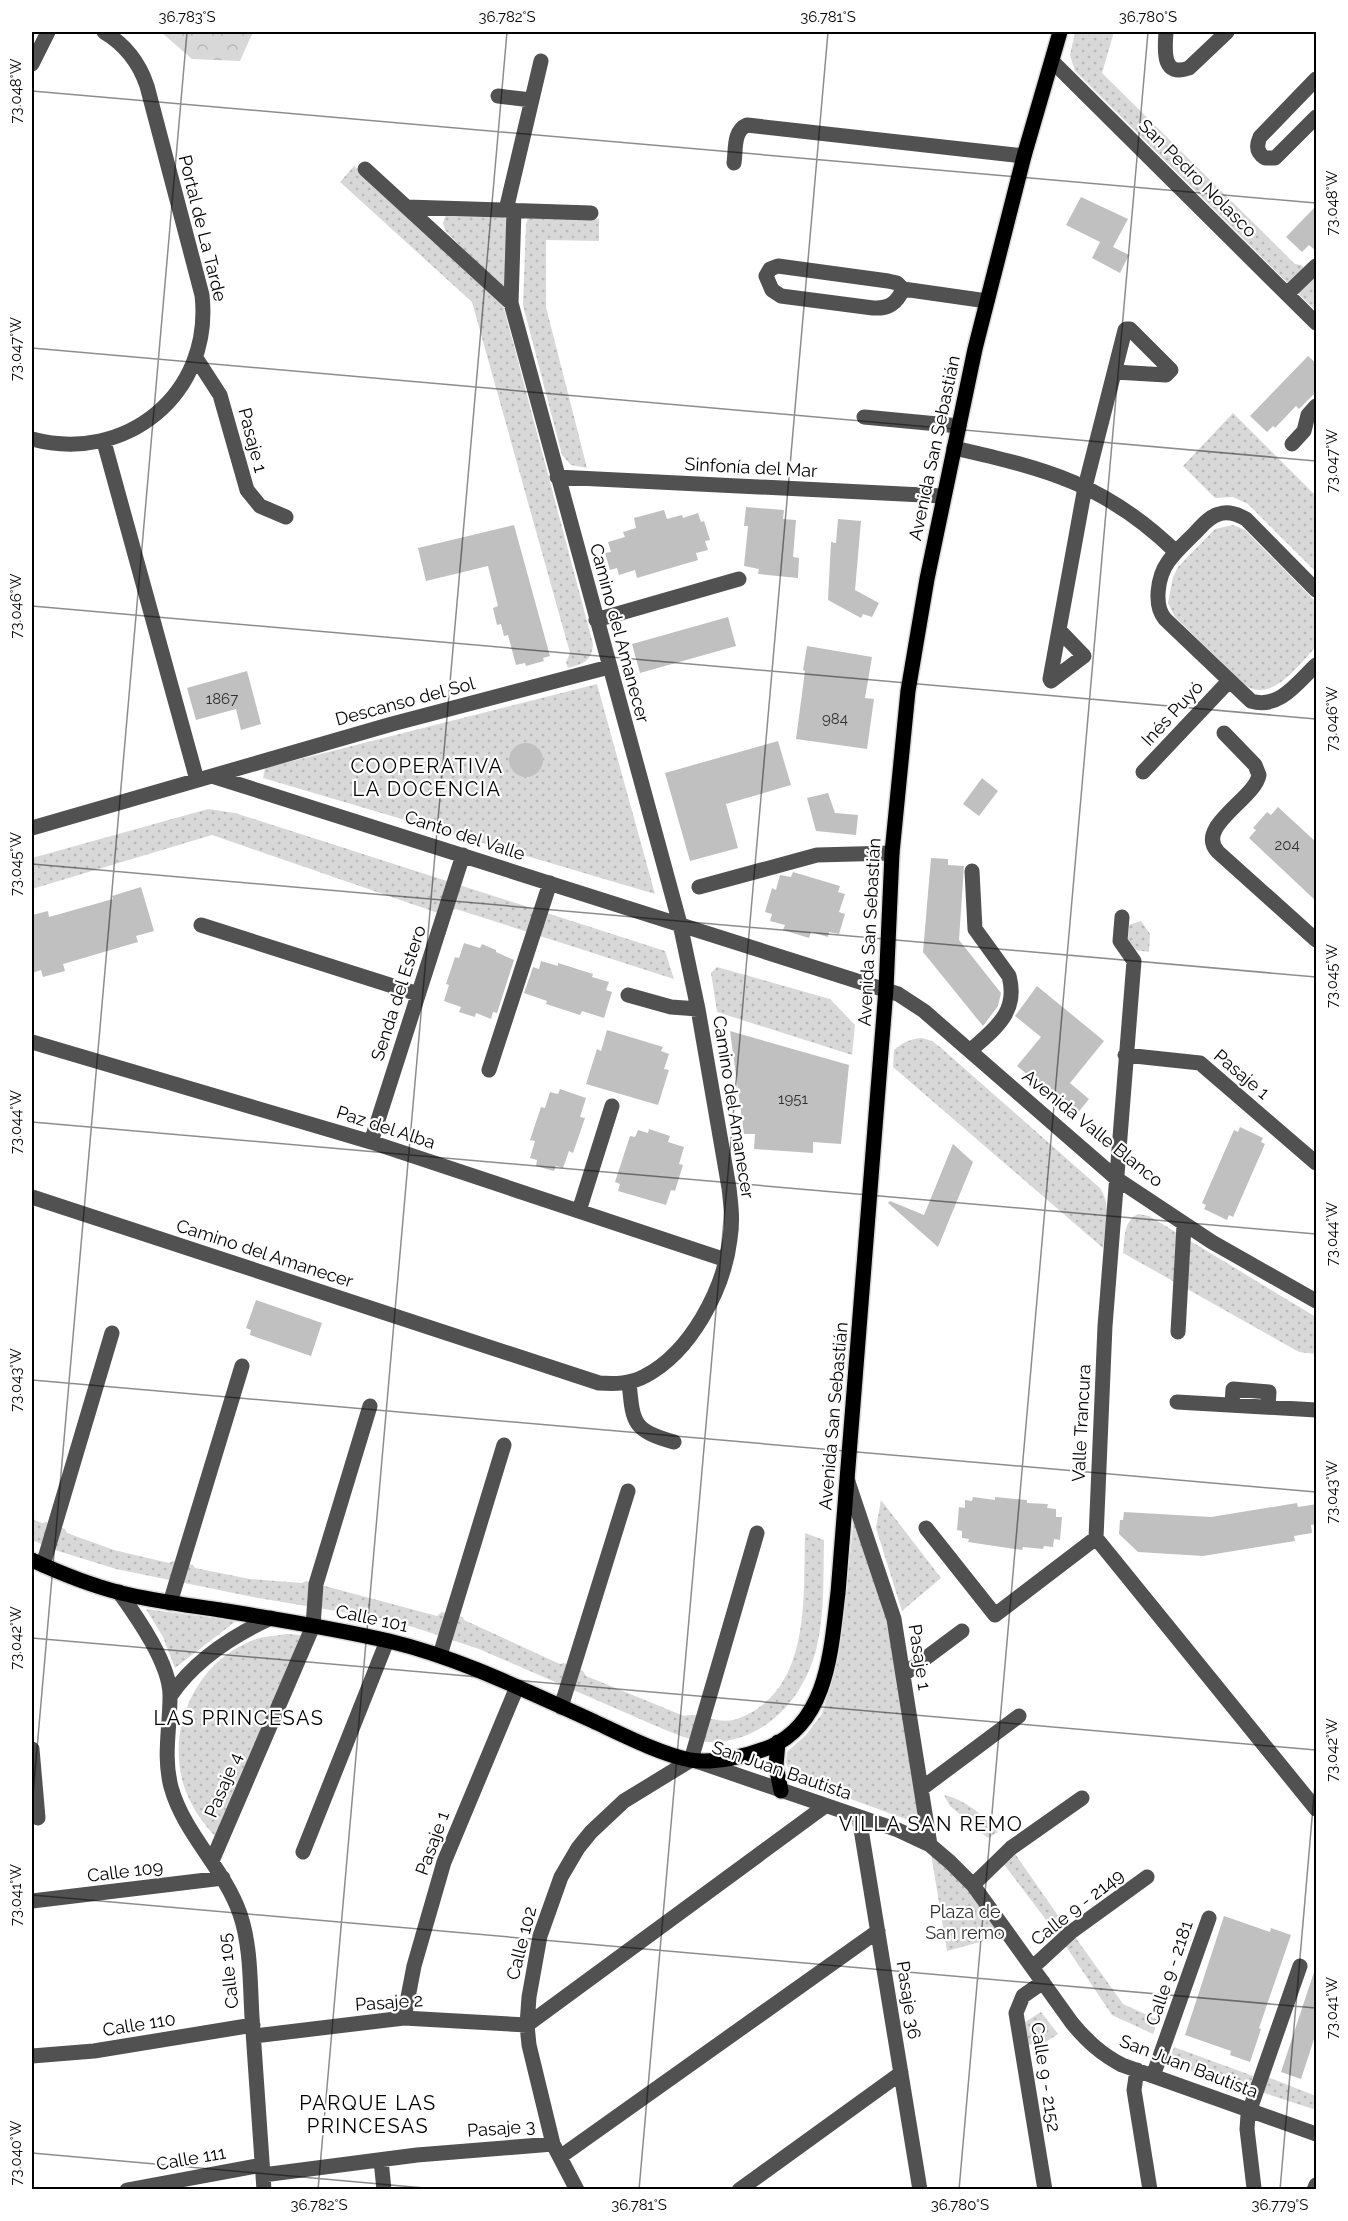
<svg xmlns="http://www.w3.org/2000/svg" width="1348" height="2221" font-family="Raleway,sans-serif">
<style>
.green{fill:url(#green-dots)}
.forest{fill:url(#forest-crowns)}
.building{fill:#c0c0c0}
.lines{fill:none;stroke-linecap:round;stroke-linejoin:round}
.major-casing{stroke:#dbdbdb;stroke-width:18}
.minor{stroke:#515151;stroke-width:15}
.major{stroke:#000;stroke-width:15}
.ticks{fill:none;stroke:#000;stroke-width:1.5;stroke-opacity:0.45}
.labels{text-anchor:middle;dominant-baseline:central;stroke-width:4.5;stroke-linejoin:round;paint-order:stroke}
.number-label{font-size:15px;fill:#303030}
.street-label{font-size:18px;fill:#000;stroke:#fff}
.park-label{font-size:18px;fill:#2f2f2f;stroke:#fff}
.neighbourhood-label{font-size:20px;letter-spacing:1.5px;fill:#000;stroke:#fff}
.neatline{fill:none;stroke:#000;stroke-width:2}
.ticks-label{font-size:15px;text-anchor:middle;fill:#000}
</style>
<defs>
<pattern id="green-dots" width="8" height="8" patternUnits="userSpaceOnUse" patternTransform="scale(1.5)"><rect width="8" height="8" fill="#d8d8d8"/><path d="M2 2h.1M6 6h.1" fill="none" stroke="#b8b8b8" stroke-width="1.8" stroke-linecap="round"/></pattern>
<pattern id="forest-crowns" width="20" height="18" patternUnits="userSpaceOnUse" patternTransform="scale(1.5)"><rect width="20" height="18" fill="#d8d8d8"/><path d="M2 6a3 3 0 1 1 6 0M12 15a3 3 0 1 1 6 0" fill="none" stroke="#b8b8b8"/></pattern>
</defs>
<rect width="100%" height="100%" fill="#fff"/>
<path class="green" d="M1075 32H1114L1102 73 1295 264 1301 265 1316 280V311L1075 71 1070 55Z
M354 166 502 301 593 644C592 661 583 664 568 668L566 662 570 653 472 302 340 182Z
M446 215 504 217 507 220 506 287 501 289 445 230 443 223Z
M531 216 599 219V241L546 240V307L587 468 571 465 562 455 523 305 526 224 528 218Z
M1233 413 1316 496V572L1248 504 1233 497 1215 498 1183 466Z
M1233 525 1245 530 1316 602V647C1299 664 1272 704 1245 685L1175 617 1168 603 1173 577 1178 567 1215 529Z
M597 684 655 894 263 778 265 768Z
M208 809 235 813 665 951 674 979 456 909 435 912 212 835 32 889V858Z
M1141 921 1150 934 1149 952 1136 950 1128 940 1129 925Z
M717 967 830 999 855 1025 852 1055 717 1012 711 973Z
M922 1038 932 1041 940 1047 1100 1188C1112 1206 1105 1228 1103 1248L893 1067 894 1050C903 1042 910 1039 922 1038Z
M1138 1214 1149 1216 1316 1317V1354L1299 1352 1123 1253C1125 1238 1123 1221 1138 1214Z
M881 1500 941 1578 902 1611 876 1528Z
M854 1515C862 1539 873 1564 879 1589 899 1666 909 1745 919 1824L793 1778 786 1763 787 1752 806 1735 822 1714 831 1684 845 1607Z
M32 1519 42 1523 46 1522 65 1529 67 1533 114 1550 169 1563 173 1561 193 1565 195 1568 250 1579 302 1583 306 1581 437 1616 442 1612 463 1617 464 1620 560 1664 564 1663 583 1671 586 1676 684 1716C702 1711 719 1728 742 1717 812 1687 803 1596 805 1533L824 1540C823 1575 825 1612 817 1646 806 1695 767 1741 713 1742 694 1743 673 1733 656 1726L479 1649 413 1627 378 1618 253 1597 116 1569 55 1550 32 1540Z
M146 1609 236 1621 175 1668 163 1637Z
M287 1634 301 1635 217 1838C202 1823 189 1804 183 1783 167 1727 196 1663 251 1641 262 1636 275 1636 287 1634Z
M944 1795C966 1800 983 1815 998 1832L988 1838 950 1806Z
M930 1848 950 1865 1002 1936 947 1951Z
M1011 1848 1068 1930 1059 1937 1000 1859Z
M1073 1934 1123 2004 1158 2020 1153 2034 1112 2015 1063 1942Z
M1041 2012 1058 2034 1044 2043 1028 2045 1025 2022Z
M1174 2047 1253 2076 1249 2089 1168 2064Z
M1265 2076 1316 2096V2110L1261 2092Z"/>
<path class="forest" d="M161 32H253L240 61 192 59Z"/>
<path class="building" d="M1081 197 1128 219 1113 247 1129 255 1120 273 1092 258 1100 242 1066 225Z
M1317 205V252L1309 245 1302 252 1286 237Z
M1308 356 1317 364V391L1299 409 1296 406 1275 428 1273 426 1267 432 1250 416Z
M746 507 784 510 783 519 796 520 793 557 799 558 798 578 758 574 759 569 744 566 748 526H744Z
M664 510 667 519 682 515 683 518 698 513 701 522 704 521 710 540 705 541 708 550 696 553 698 560 637 578 635 570 619 575 617 568 610 570 605 553 611 552 608 542 625 537 623 532 636 528 634 518Z
M838 519 861 521 855 590 879 603 872 617 863 614 861 618 828 600 831 542 836 543Z
M514 525 550 656 543 658 544 661 526 666 525 663 516 665 508 635 504 636 501 624 497 625 493 608 498 606 488 566 426 581 418 548Z
M728 617 736 646 640 673 632 644Z
M807 646 872 657 865 698 874 699 867 749 796 739 805 671 803 670Z
M247 671 261 724 241 730 236 709 196 720 187 688Z
M778 741 791 785 726 804 738 848 690 861 665 773Z
M509 760a17 17 0 1 1 34 0a17 17 0 1 1-34 0Z
M982 778 998 791 979 816 963 804Z
M828 793 835 813 858 815 856 835 816 831 807 798Z
M1278 807 1317 843V902L1249 838 1256 830 1253 828 1267 812 1271 815Z
M931 858 948 859V865L964 866 959 940 1001 993 998 1006 983 1026 923 952Z
M793 872 840 886 838 892 845 894 839 912 845 914 839 934 829 932 828 937 811 932 809 938 783 930 785 925 770 921 772 914 765 912 772 888 776 890 780 875 791 877Z
M141 887 154 931 136 936 138 942 63 964 65 971 43 977 41 970 32 973V915L48 911 49 917 113 899 112 896Z
M464 943 480 948 482 944 496 950V952L514 960 497 1013 493 1012 491 1019 476 1013 475 1017 459 1012 461 1007 444 1001 449 985 446 984 455 957 459 958Z
M541 961 558 966V963L593 974 592 977 609 982 606 990 612 992 604 1018 582 1011 580 1015 546 1004 547 1001 524 993 533 967 539 969Z
M1037 986 1104 1041 1070 1083 1089 1099 1076 1115 1017 1066 1041 1037 1015 1016Z
M607 1030 663 1047 661 1051 669 1054 664 1069 669 1070 658 1105 586 1084 597 1049 601 1051Z
M730 1031 849 1065 841 1144 813 1142V1153L754 1149 755 1134H744Z
M560 1089 586 1098 580 1117 585 1118 573 1153 569 1151 563 1168 556 1166 554 1171 536 1166 537 1160 530 1158 535 1141 530 1140 541 1107 545 1108 550 1092 558 1094Z
M1240 1127 1263 1138 1261 1142 1265 1144 1233 1217 1229 1215 1227 1220 1204 1209 1206 1205 1202 1203 1234 1130 1238 1132Z
M649 1129 670 1136 668 1142 684 1147 679 1164 683 1165 675 1191 671 1190 666 1205 618 1191 620 1184 615 1182 630 1136 635 1137 638 1130 648 1133Z
M953 1144 973 1162 938 1247 888 1203 890 1201 924 1215Z
M256 1300 322 1323 311 1356 250 1335 251 1330 246 1328Z
M973 1497 995 1500V1497L1027 1500V1503L1048 1504 1047 1508 1056 1509V1517H1062L1060 1540 1054 1539 1053 1547 1044 1546 1043 1549 1023 1547 1022 1550 968 1542 969 1539 962 1538V1531L957 1530 959 1507 965 1508V1500L972 1501Z
M1297 1503 1298 1507 1317 1504V1524L1311 1525 1312 1533 1294 1536 1295 1541 1203 1556 1138 1552 1119 1534 1120 1520H1123L1124 1512 1211 1517Z
M1224 1916 1270 1932 1271 1928 1291 1935 1259 2028 1261 2029 1250 2062 1230 2055 1231 2051 1185 2035Z
M1314 1972H1317V2030L1301 2079 1281 2072Z"/>
<g class="lines">
<defs>
<path id="major" d="M32 1560C60 1573 90 1585 121 1593 153 1601 187 1605 220 1610 276 1619 333 1628 389 1641 460 1658 526 1691 593 1721 621 1734 660 1754 690 1760 715 1764 747 1756 770 1747 829 1721 831 1647 838 1593L886 989 892 853 908 691 927 579 975 349 1024 156 1060 32
M778 1742 776 1766 781 1791"/>
</defs>
<use href="#major" class="major-casing"/>
<path class="minor" d="M1166 32C1165 48 1161 78 1189 68L1227 32
M1052 61 1316 323
M32 64 48 32
M1316 79 1260 137C1256 146 1257 153 1265 158H1275L1316 117
M498 96 531 100
M734 163C736 150 733 131 747 125L1024 156
M365 169 511 303
M407 207 591 213
M506 210 541 61
M903 289C897 303 889 309 873 308L781 296 772 290 766 276 770 269 778 266 888 281 897 283 903 289 987 301
M1287 294 1316 266
M196 358 220 395 247 490 260 506 286 517
M864 417 959 426
M32 439C126 464 213 394 202 295L147 86C139 62 126 45 104 32
M104 442 197 780
M1292 444 1304 431 1308 415 1316 406
M954 448C1047 469 1106 484 1176 552
M557 477 943 496
M1316 590 1246 519C1237 514 1228 511 1219 514 1208 517 1201 527 1194 534 1185 543 1175 552 1168 562 1158 576 1153 605 1165 619L1251 701C1279 710 1298 682 1316 665
M596 620 739 579
M1059 630 1084 656 1051 681 1050 679 1085 487 1125 330 1126 329H1130L1171 370 1166 375 1115 372
M1224 733 1255 765 1259 775C1255 799 1194 827 1218 852L1316 940
M1143 772 1229 681
M212 776 898 994 924 1011 1117 1179 1212 1242 1316 1301
M32 828 392 724 609 667
M699 887 817 855 892 853
M1122 917 1120 941 1134 961 1105 1326 1096 1538 1316 1809
M201 925 418 994
M628 995 671 1007 698 1009
M32 1042 371 1142 726 1260
M970 1051C994 1029 1019 1013 1009 976L975 929 972 871
M1125 1055 1200 1063 1316 1163
M489 1070 550 883
M371 1142 463 855
M32 1197 599 1383C615 1384 631 1384 645 1376 691 1352 724 1289 730 1239 733 1221 731 1205 729 1188L698 1009 680 924 511 303 514 210
M579 1211 612 1106
M1178 1332 1184 1225
M629 1382C633 1423 632 1430 674 1442
M1177 1402 1316 1410
M1232 1405 1233 1389 1269 1392 1268 1407
M848 1482 894 1619 930 1845
M926 1528 995 1615 1096 1538
M43 1565 112 1333
M119 1592C137 1617 171 1665 170 1697 170 1728 163 1756 171 1787 184 1834 224 1868 240 1914 251 1946 250 1984 252 2017 256 2075 260 2132 264 2190
M170 1603 242 1366
M440 1655 504 1445
M903 1675 962 1631
M171 1695C195 1660 232 1636 271 1618
M561 1707 628 1491
M32 1749 38 1818
M691 1760 757 1533
M696 1761 898 1830 930 1845 950 1862 973 1885 1072 2023C1087 2041 1101 2054 1122 2065L1316 2134
M921 1789 1019 1716
M859 1817 920 2190
M303 1852 387 1641
M212 1861 313 1626 316 1584 370 1406
M973 1885 1011 1848 1082 1798
M32 1901 223 1878
M1033 1967 1071 1932 1147 1877
M1043 1982 1023 1996 1016 2013 1045 2190
M404 2018 414 1966 444 1862 517 1687
M254 2036 404 2018 527 2025 825 1806
M32 2056 94 2051 253 2025
M1137 2070 1134 2090 1150 2190
M1153 2076 1209 1918
M560 2157 878 1931
M381 2160 384 2190
M263 2175 417 2155 553 2144
M1254 2188 1247 2129 1248 2115 1300 1966
M127 2190 262 2165
M577 2190 553 2144 529 2045 527 2025 529 1997 540 1936 561 1877 578 1848 591 1832 624 1801 691 1760
M739 2190 901 2073
M1314 2190 1316 2185"/>
<use href="#major" class="major"/>
</g>
<path class="ticks" d="M32 91 1316 203M32 348 1316 461M32 606 1316 719M32 864 1316 977M32 1122 1316 1234M32 1380 1316 1492M32 1638 1316 1750M32 1806 187 32M32 1895 1316 2008M32 2153 447 2190M318 2190 507 32M639 2190 828 32M959 2190 1148 32M1280 2190 1316 1772"/>
<g class="labels">
<g class="number-label">
<text x="222" y="699">1867</text>
<text x="835" y="719">984</text>
<text x="1287" y="845">204</text>
<text x="793" y="1099">1951</text>
</g>
<g class="street-label">
<text transform="translate(1198 178) rotate(45)">San Pedro Nolasco</text>
<text transform="translate(203 228) rotate(76)">Portal de La Tarde</text>
<text transform="translate(253 440) rotate(75)">Pasaje 1</text>
<text transform="translate(934 448) rotate(-78)">Avenida San Sebastián</text>
<text transform="translate(751 467) rotate(3)">Sinfonía del Mar</text>
<text transform="translate(620 633) rotate(75)">Camino del Amanecer</text>
<text transform="translate(405 701) rotate(-15)">Descanso del Sol</text>
<text transform="translate(1172 713) rotate(-47)">Inés Puyó</text>
<text transform="translate(465 835) rotate(18)">Canto del Valle</text>
<text transform="translate(869 932) rotate(-87)">Avenida San Sebastián</text>
<text transform="translate(398 993) rotate(-72)">Senda del Estero</text>
<text transform="translate(1242 1074) rotate(40)">Pasaje 1</text>
<text transform="translate(734 1107) rotate(81)">Camino del Amanecer</text>
<text transform="translate(386 1127) rotate(18)">Paz del Alba</text>
<text transform="translate(1093 1128) rotate(39)">Avenida Valle Blanco</text>
<text transform="translate(265 1253) rotate(18)">Camino del Amanecer</text>
<text transform="translate(833 1416) rotate(-85)">Avenida San Sebastián</text>
<text transform="translate(1081 1423) rotate(-87)">Valle Trancura</text>
<text transform="translate(372 1618) rotate(12)">Calle 101</text>
<text transform="translate(920 1657) rotate(81)">Pasaje 1</text>
<text transform="translate(782 1770) rotate(19)">San Juan Bautista</text>
<text transform="translate(223 1785) rotate(-67)">Pasaje 4</text>
<text transform="translate(432 1843) rotate(-70)">Pasaje 1</text>
<text transform="translate(125 1871) rotate(-7)">Calle 109</text>
<text transform="translate(1077 1907) rotate(-38)">Calle 9 - 2149</text>
<text transform="translate(521 1943) rotate(-76)">Calle 102</text>
<text transform="translate(228 1971) rotate(-96)">Calle 105</text>
<text transform="translate(1169 1973) rotate(-71)">Calle 9 - 2181</text>
<text transform="translate(909 2000) rotate(81)">Pasaje 36</text>
<text transform="translate(389 2002) rotate(-4)">Pasaje 2</text>
<text transform="translate(139 2024) rotate(-9)">Calle 110</text>
<text transform="translate(1189 2066) rotate(21)">San Juan Bautista</text>
<text transform="translate(1046 2077) rotate(81)">Calle 9 - 2152</text>
<text transform="translate(501 2128) rotate(-4)">Pasaje 3</text>
<text transform="translate(191 2158) rotate(-10)">Calle 111</text>
</g>
<g class="park-label">
<text x="965" y="1911">Plaza de<tspan x="965" dy="21">San remo</tspan></text>
</g>
<g class="neighbourhood-label">
<text x="427" y="766">COOPERATIVA<tspan x="427" dy="23">LA DOCENCIA</tspan></text>
<text x="239" y="1718">LAS PRINCESAS</text>
<text x="931" y="1824">VILLA SAN REMO</text>
<text x="368" y="2103">PARQUE LAS<tspan x="368" dy="23">PRINCESAS</tspan></text>
</g>
</g>
<rect width="1348" height="2221" fill="none" stroke="#ffffff" stroke-width="66"/>
<rect x="33" y="33" width="1282" height="2155" class="neatline"/>
<g class="ticks-label">
<text x="187" y="22">36.783°S</text>
<text x="507" y="22">36.782°S</text>
<text x="828" y="22">36.781°S</text>
<text x="1148" y="22">36.780°S</text>
<text transform="translate(16 91) rotate(-90)" y="5">73.048°W</text>
<text transform="translate(1332 203) rotate(-90)" y="5">73.048°W</text>
<text transform="translate(16 349) rotate(-90)" y="5">73.047°W</text>
<text transform="translate(1332 461) rotate(-90)" y="5">73.047°W</text>
<text transform="translate(16 606) rotate(-90)" y="5">73.046°W</text>
<text transform="translate(1332 719) rotate(-90)" y="5">73.046°W</text>
<text transform="translate(16 864) rotate(-90)" y="5">73.045°W</text>
<text transform="translate(1332 976) rotate(-90)" y="5">73.045°W</text>
<text transform="translate(16 1122) rotate(-90)" y="5">73.044°W</text>
<text transform="translate(1332 1234) rotate(-90)" y="5">73.044°W</text>
<text transform="translate(16 1380) rotate(-90)" y="5">73.043°W</text>
<text transform="translate(1332 1492) rotate(-90)" y="5">73.043°W</text>
<text transform="translate(16 1638) rotate(-90)" y="5">73.042°W</text>
<text transform="translate(1332 1750) rotate(-90)" y="5">73.042°W</text>
<text transform="translate(16 1895) rotate(-90)" y="5">73.041°W</text>
<text transform="translate(1332 2008) rotate(-90)" y="5">73.041°W</text>
<text transform="translate(16 2153) rotate(-90)" y="5">73.040°W</text>
<text x="319" y="2210">36.782°S</text>
<text x="639" y="2210">36.781°S</text>
<text x="960" y="2210">36.780°S</text>
<text x="1280" y="2210">36.779°S</text>
</g>
</svg>
